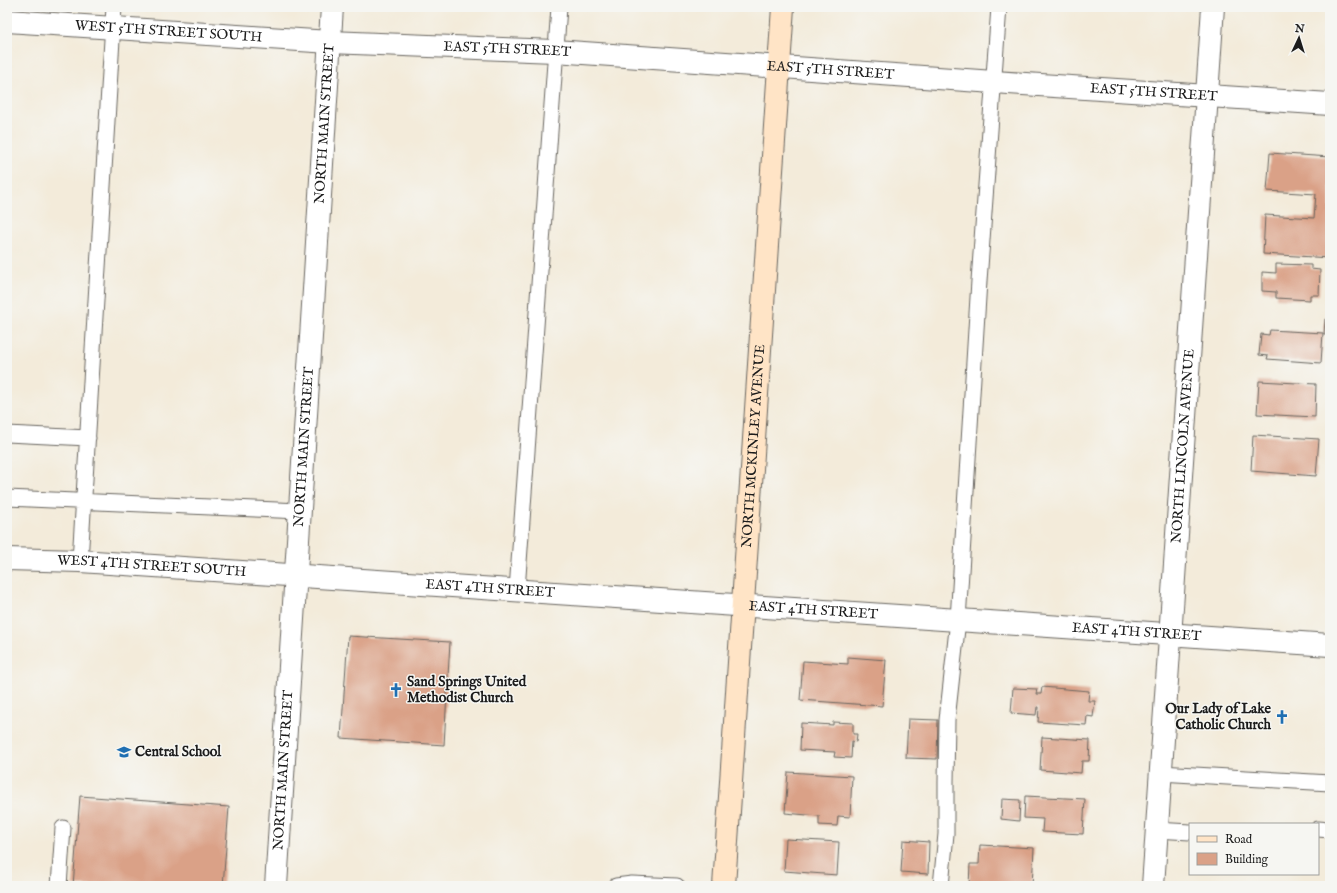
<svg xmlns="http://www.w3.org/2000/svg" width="1337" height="893" font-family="'IM FELL English',serif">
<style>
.building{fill:#daa187}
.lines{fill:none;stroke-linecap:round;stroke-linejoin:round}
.lane-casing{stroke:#67645e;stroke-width:17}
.street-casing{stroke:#67645e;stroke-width:24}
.secondary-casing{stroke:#67645e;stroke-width:24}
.lane{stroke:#fff;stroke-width:15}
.street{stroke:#fff;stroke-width:22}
.secondary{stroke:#ffe4c6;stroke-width:22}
.labels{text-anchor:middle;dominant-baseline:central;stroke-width:3;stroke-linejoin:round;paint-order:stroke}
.street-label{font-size:14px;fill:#1c1c1c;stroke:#f6f6f2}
.poi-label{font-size:14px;font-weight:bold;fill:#1c1c1c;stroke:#f6f6f2;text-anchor:start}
</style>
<rect width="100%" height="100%" fill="#f6f6f2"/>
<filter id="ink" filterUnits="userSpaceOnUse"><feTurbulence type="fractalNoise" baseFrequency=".025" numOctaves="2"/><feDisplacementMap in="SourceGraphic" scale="8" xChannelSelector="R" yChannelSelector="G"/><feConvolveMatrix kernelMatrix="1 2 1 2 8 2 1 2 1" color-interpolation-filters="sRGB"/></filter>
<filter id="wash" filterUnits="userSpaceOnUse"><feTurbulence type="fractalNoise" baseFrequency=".012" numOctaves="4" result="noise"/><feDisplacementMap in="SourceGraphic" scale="16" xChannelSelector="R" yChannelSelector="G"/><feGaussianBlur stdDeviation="0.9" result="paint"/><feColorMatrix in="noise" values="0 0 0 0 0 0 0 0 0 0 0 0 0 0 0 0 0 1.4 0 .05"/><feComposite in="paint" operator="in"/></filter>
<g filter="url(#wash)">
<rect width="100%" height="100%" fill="#f3ebda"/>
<g id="blocks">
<path class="building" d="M1270 153 1330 157V258L1263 254 1265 215 1314 218 1316 194 1267 191Z
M1276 264 1311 265V269L1320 270 1319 295H1310V300L1276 298V292L1262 291V272L1276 273Z
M1325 319 1330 320V334H1324Z
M1270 330 1323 333 1321 363 1267 359 1268 356 1259 355 1261 334 1269 335Z
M1259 381 1316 384 1315 417 1257 414Z
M1253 435 1319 439 1316 476 1251 471Z
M348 636 450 642 444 745 341 738Z
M848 657 886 660 882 706 800 700 803 661 848 664Z
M1042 687 1089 691 1088 701H1095L1093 717 1087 716 1086 725 1038 722 1039 707H1037L1036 715 1011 713 1013 688 1037 689 1036 694H1041Z
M908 719 938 720 937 759 906 758Z
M833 722 853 723V734H857L856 742 852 741 851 758 834 757 835 752 800 750 801 723 833 725Z
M1042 737 1090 740 1089 761H1082L1081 773 1040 770Z
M788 772 852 776 850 817 838 816 837 826 819 825V816L785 813Z
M80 796 229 807 223 886H73Z
M1025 796 1085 799 1083 834 1042 832 1043 819 1024 818Z
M1002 799 1020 800 1019 821 1001 819Z
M786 839 839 842 837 875 784 871Z
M903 840 929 842 928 874 901 872Z
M980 845 1034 848 1032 886H969L970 864H979Z"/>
</g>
</g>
<g filter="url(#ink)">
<use href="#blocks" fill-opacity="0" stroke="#67645e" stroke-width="1"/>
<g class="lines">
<defs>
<path id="lane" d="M7 434 88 438
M7 498 300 511
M80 561 114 7
M517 590 559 7
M1160 773 1330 783
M1318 829 1330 830
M1156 830 1190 832
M59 886 63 828
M616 886 632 884 677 886
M941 886 946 834V782L947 720 958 620 979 281 999 7"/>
<g id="street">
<path id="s1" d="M7 21 330 42 555 51 994 82 1330 104"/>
<path id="s2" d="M7 559 80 561 1330 645"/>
<path id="s3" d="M276 886 332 7"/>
<path id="s4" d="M1153 886 1213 7"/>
</g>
<g id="secondary">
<path id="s5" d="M724 886 783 7"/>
</g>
</defs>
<use href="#lane" class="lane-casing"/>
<use href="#street" class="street-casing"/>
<use href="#secondary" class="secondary-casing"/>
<use href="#lane" class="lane"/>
<use href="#street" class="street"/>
<use href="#secondary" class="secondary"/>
</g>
</g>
<defs>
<symbol id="church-bare" viewBox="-9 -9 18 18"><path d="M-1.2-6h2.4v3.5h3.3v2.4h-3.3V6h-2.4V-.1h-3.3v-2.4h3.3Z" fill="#1f6fb2" stroke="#f6f6f2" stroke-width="2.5" paint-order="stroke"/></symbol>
<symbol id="school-bare" viewBox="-9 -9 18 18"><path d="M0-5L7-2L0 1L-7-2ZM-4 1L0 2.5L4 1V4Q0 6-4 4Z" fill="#1f6fb2" stroke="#f6f6f2" stroke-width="2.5" paint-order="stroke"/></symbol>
</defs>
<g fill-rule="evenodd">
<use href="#church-bare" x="386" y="680" width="20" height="20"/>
<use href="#church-bare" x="1272" y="707" width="20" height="20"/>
<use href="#school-bare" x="114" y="742" width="20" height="20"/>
</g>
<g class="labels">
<g class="street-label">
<text stroke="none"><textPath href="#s1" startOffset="162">WEST 5TH STREET SOUTH</textPath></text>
<text stroke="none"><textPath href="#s1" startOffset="501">EAST 5TH STREET</textPath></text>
<text stroke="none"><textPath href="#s1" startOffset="825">EAST 5TH STREET</textPath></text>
<text stroke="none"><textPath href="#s1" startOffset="1149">EAST 5TH STREET</textPath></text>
<text stroke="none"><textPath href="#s3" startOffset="764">NORTH MAIN STREET</textPath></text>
<text stroke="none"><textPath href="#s3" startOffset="440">NORTH MAIN STREET</textPath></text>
<text stroke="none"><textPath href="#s5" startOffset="441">NORTH MCKINLEY AVENUE</textPath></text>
<text stroke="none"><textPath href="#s4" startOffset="441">NORTH LINCOLN AVENUE</textPath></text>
<text stroke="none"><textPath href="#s2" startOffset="145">WEST 4TH STREET SOUTH</textPath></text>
<text stroke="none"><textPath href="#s2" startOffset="484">EAST 4TH STREET</textPath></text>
<text stroke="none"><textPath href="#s2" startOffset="808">EAST 4TH STREET</textPath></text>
<text stroke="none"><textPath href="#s2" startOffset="1132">EAST 4TH STREET</textPath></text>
<text stroke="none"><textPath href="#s3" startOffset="116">NORTH MAIN STREET</textPath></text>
</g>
<g class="poi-label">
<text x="407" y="682">Sand Springs United<tspan x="407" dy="16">Methodist Church</tspan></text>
<text x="1271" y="709" text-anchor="end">Our Lady of Lake<tspan x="1271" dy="16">Catholic Church</tspan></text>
<text x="135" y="752">Central School</text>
</g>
</g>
<rect width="1337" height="893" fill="none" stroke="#f6f6f2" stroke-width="24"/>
<rect x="1189" y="823" width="130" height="52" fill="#f6f6f2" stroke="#9f9f9c"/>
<rect x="1197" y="836" width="20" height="6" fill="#ffe4c6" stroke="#9f9f9c"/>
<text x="1225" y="843" font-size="12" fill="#1c1c1c">Road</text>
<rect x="1197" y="853" width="20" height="12" fill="#daa187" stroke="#9f9f9c"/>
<text x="1225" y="863" font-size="12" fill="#1c1c1c">Building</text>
<g transform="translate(1299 38) rotate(4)" stroke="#f6f6f2" stroke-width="3" paint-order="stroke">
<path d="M0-3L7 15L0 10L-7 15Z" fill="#1c1c1c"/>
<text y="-6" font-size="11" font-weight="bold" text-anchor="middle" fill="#1c1c1c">N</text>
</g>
</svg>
